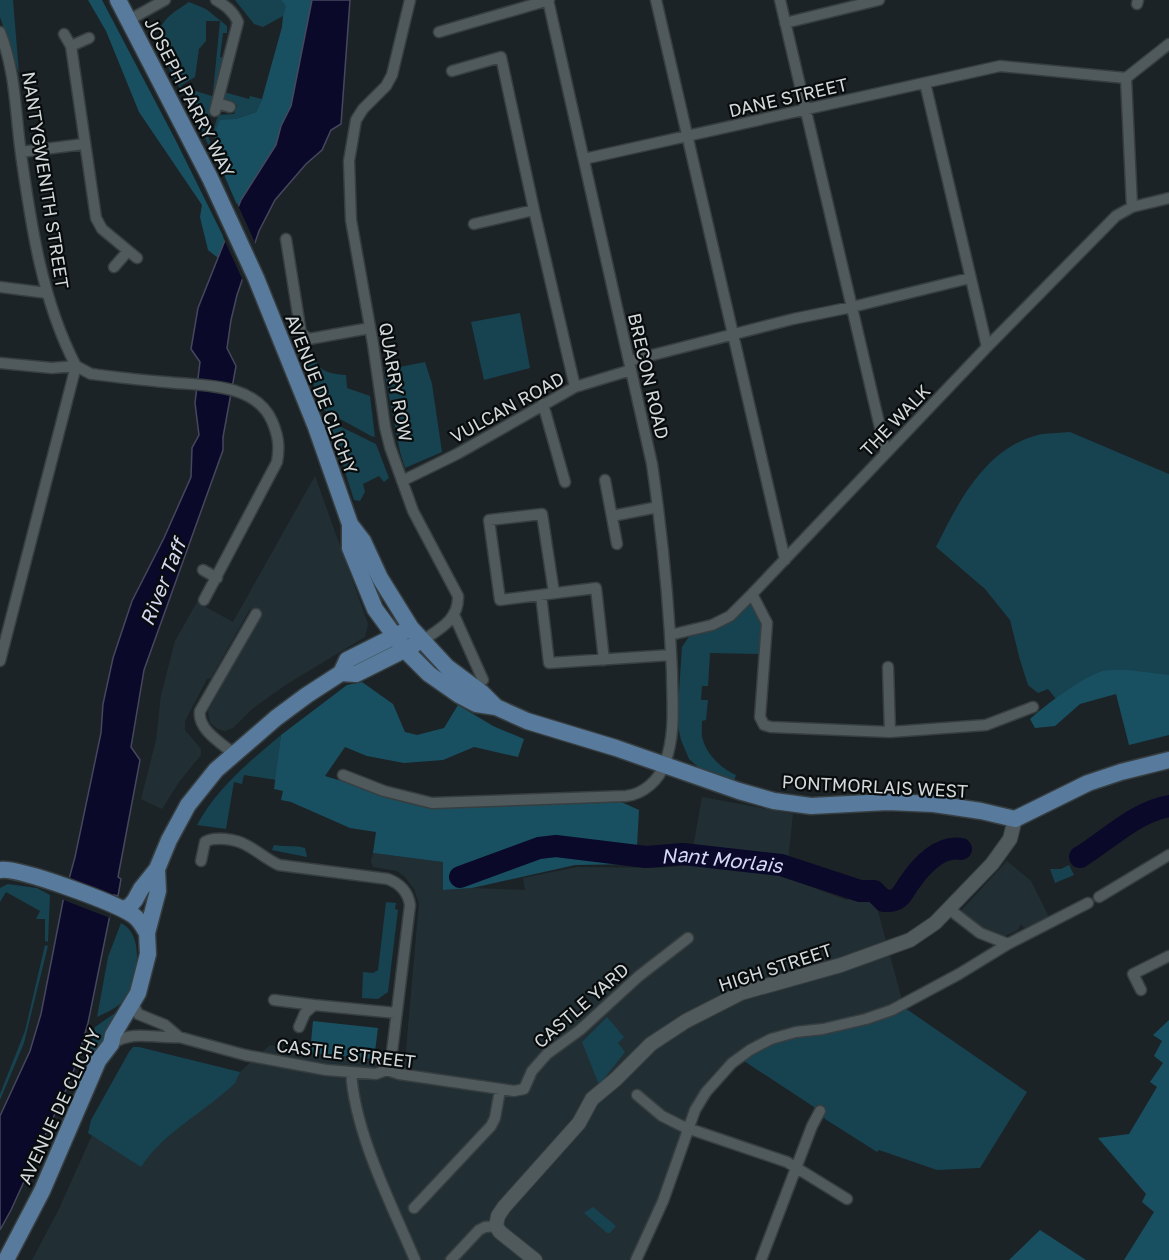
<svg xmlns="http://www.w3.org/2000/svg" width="1169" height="1260" font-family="'Golos Text',sans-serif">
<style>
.built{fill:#212f34}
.green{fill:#174250}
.forest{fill:#195061}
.water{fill:#0a0929;stroke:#46475e;stroke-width:1.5}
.pier{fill:#1c2326}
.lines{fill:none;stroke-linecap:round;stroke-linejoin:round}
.river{stroke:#0a0929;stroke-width:22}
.street-casing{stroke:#373e40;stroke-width:13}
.secondary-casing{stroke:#373e40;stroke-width:16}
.primary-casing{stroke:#373e40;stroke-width:19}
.street{stroke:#50595c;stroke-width:10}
.secondary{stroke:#50595c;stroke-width:14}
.primary{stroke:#577a9d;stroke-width:16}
.labels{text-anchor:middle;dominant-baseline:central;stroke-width:4.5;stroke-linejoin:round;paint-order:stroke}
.street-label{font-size:18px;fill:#d3d8da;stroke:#090c0d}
.water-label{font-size:20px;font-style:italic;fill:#d4d8f3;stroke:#090c0d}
</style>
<rect width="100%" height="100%" fill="#1c2326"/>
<path class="built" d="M315 476 368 624 365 637 287 684 252 709 233 728 225 731 218 729 210 723 208 711 261 616 250 609 211 678 207 679 185 721V730L201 749V755L179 782 162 809 141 799 156 740 161 695 175 641 197 602 233 622Z
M702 797 793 814 788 861 693 848Z
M373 853 443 862 444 890 472 888 525 890 523 878 577 867 659 868 724 863 734 868 769 871 846 900 873 893 902 1000 865 1016 777 1031 751 1042 730 1057 711 1076 695 1098 655 1209 631 1260H32L59 1209 92 1135 138 1164 270 1045 310 1053 405 1061 419 903 414 889 405 877 397 871 373 867 371 861Z
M1007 861 1031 881 1049 917 1024 928 1021 924 1018 930 1001 938 993 936 985 929 982 932 959 913Z"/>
<path class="green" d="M0 0H13L19 73 0 17Z
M235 0H281L287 6 283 16 263 27 254 24Z
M189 2 206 9 227 26V33H223L220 57 225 58 216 93 213 92 220 21H206V41L199 49 195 77 180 86 215 97C205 127 205 129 216 159L215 162C209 146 202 130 195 115 185 94 155 54 160 31 162 18 179 9 189 2Z
M224 92 249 99 250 96 262 99 256 112 236 119 224 175 221 172C224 148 206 137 219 115L234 114 237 105 222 99Z
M520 313 530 368 484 380 471 322Z
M297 339C323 356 307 373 346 375L347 388 370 396 375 437 371 436 324 410 304 362Z
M425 362 432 384 442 452 405 468 400 452 384 370Z
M329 421 376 444 389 478 384 482 379 476 363 484 365 492 360 501 354 500Z
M1070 432 1169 474V675L1056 699 1048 689 1038 693 1028 685 1020 660 1010 620 985 589 936 547C959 501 986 446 1042 434 1051 433 1061 433 1070 432Z
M751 600 764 623 759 654 710 653 708 686H702L701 700H708L706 720 702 721C702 727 701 735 703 740 707 755 723 770 736 775L734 781 707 775 689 759 681 740 677 722 682 647 690 635Z
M281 735 276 780 244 775 242 784 234 782 226 829 197 825C217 788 249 762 281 735Z
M274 845C285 847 294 845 305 848L307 857 272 850Z
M1069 865 1074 875 1055 883 1050 869H1061Z
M8 884 37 888 50 895 48 942 45 941V919H36L40 911 6 892 0 902V888Z
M386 902 396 903 395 909 398 910 388 992 378 999 362 998 363 972 373 973 378 970Z
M121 923C147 936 137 986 121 1003 115 1009 105 1013 97 1017L108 957Z
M45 945 48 946 24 1043 0 1100V1094L25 1031Z
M905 1008 1027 1092 980 1168 937 1170 879 1150 877 1152 825 1119 820 1111 741 1059 773 1041Z
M118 1011 113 1027 85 1064 95 1027Z
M607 1017 624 1037 618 1043 625 1052 599 1085 582 1042Z
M133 1047H139L240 1072 235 1083C206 1111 163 1133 141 1167L88 1133 91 1120 129 1052Z
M593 1207 616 1226 610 1233H607L584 1213Z"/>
<path class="forest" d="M88 0H102L175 139 225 240 218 258 208 250 200 217 202 205 139 112 106 31Z
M281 0H312L291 106 281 126 276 145 238 207 224 175 226 161 216 130 220 120 236 119 256 112 262 99 282 27 283 16 286 6Z
M1128 670 1169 675V735L1129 745 1116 694 1080 704 1055 726 1035 728 1030 719C1044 706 1083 677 1100 672 1108 669 1119 670 1128 670Z
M362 682 393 704 405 732 417 735 444 728 458 705 493 726 524 739 518 757 474 747 443 760 404 763 367 756 345 747 325 776 424 806 619 801 639 810 636 864 575 865 472 888 443 890V862L373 853 376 832 350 828 291 802 281 800 283 791 274 789 281 735 347 685Z
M1169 1020V1260H1124L1154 1212 1142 1202 1146 1194 1098 1138 1129 1134 1157 1087 1150 1082 1163 1063 1154 1056 1162 1041 1153 1035Z
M313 1021 378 1028 374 1059 310 1053Z
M1040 1230 1086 1260H1009Z"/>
<path class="water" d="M312 0H350L341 124 331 130 322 150 306 164 275 200 259 231 237 295 231 320 227 348 236 366 223 437V450L144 670 131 747 140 760 118 877 121 879 118 896 114 895 88 1023 77 1061 69 1083 11 1210 0 1230V1116L30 1051 41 1014 63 901 75 857 101 733 103 704 113 658 132 601 164 538 191 477 192 448 199 435 195 403 200 362 191 349 198 308 241 200 276 145 281 126 291 106Z"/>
<path class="pier" d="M237 203 257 247 244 283 223 237Z
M66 876 114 896 110 918 61 899Z"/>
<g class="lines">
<g class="river">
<path d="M1080 857C1108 840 1135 812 1169 806"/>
<path id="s1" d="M460 877 539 848 556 846 646 857 683 854 781 865 860 891H874L884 901C887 901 891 901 894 900 902 898 905 888 910 882 921 866 940 845 961 849"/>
</g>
<defs>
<path id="street" d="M410 0 392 75 386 86 363 109 356 120 349 161 351 220 373 344 385 427 390 447 413 511 458 596C459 620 439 629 422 641
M656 0 785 560
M780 0 886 453
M1137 4 1138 0
M129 20 165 0
M785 23 879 0
M0 32C16 73 15 111 21 154 31 225 42 301 76 366
M439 32 549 0
M64 34 71 46 96 218 102 229 137 258
M71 46 89 38
M452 71 501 57 534 210 575 387
M1126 78 1132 207
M1126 78 1169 44
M925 83 987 347
M217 103 230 107
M215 111 238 22C233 11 226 6 216 0
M21 152 84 144
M584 159 1000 66 1126 78
M474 224 534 210
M286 239 301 333 309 339 370 328
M114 267 128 251
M0 287 47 293
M629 361 793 319 852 307 970 278
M0 363 52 368 76 366
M76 366 91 374C116 377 140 380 165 382 201 386 255 382 272 421 278 435 280 446 277 462L204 600
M543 404 565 482
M605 480 617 544
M402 481 457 454 575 387 631 370
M612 516 658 507
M203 570 217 578
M554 593 542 514 489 520 500 600 596 588 604 660
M752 594 767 623 760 717 764 725 771 727 890 732 986 725 1033 707
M541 595 549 663 671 655
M454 615 483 680
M670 635 712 625 730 616 752 594 987 347 1116 216 1132 207 1169 198
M0 661 76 366
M888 667 890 732
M233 753C221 743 197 729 200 711L256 614
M343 775 384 791 432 803 626 796C644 794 659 780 665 763 676 733 672 703 672 672 669 602 662 533 652 464L548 0
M201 861 205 842C214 836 236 839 246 845 258 851 266 859 279 865L388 879C401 884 408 892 410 905L391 1060 387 1070
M1099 897 1169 855
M949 909 980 933 1008 944
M1141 990 1133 974 1169 956
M274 1000 314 1005
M133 1003 138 1014 165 1025 179 1037 245 1055 326 1070 376 1074 387 1070 399 1074 514 1091 524 1089 532 1071 547 1054 580 1030 639 976 688 938
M299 1027 305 1013 314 1005 396 1013
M111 1044C135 1029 153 1039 179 1037
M351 1072C355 1134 391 1203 415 1260
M637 1095 662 1116 684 1127 787 1162 847 1199
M414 1208 491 1126 495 1118 500 1090
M451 1260 479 1230 485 1227 496 1226
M636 1260 663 1201 695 1110 706 1092 732 1063 750 1050 771 1039 796 1032 823 1029 866 1019 892 1010 959 974 1008 944 1088 903
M761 1260 812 1126 820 1111"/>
<path id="secondary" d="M535 1260 500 1232 496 1226 498 1216 504 1207 579 1123 592 1099 616 1079 651 1044 686 1021 741 993 841 965 910 940 935 923 992 864 1010 839 1015 819"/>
<path id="primary" d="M118 0 210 178 256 278 316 427 350 524V548L375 609 405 650 429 674 459 695 476 704 496 707 527 721 616 748 739 791 774 801 811 806 888 802 934 804 981 811 1015 819 1088 783 1121 772 1169 760
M350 524 363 541 380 578 411 628 447 667 482 693 496 707
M341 673 356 674 414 645
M0 870C19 867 115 903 133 915 140 920 143 926 147 933
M123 909 130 906 135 900 141 889 157 869 169 840 188 805 216 770 276 718 307 695 341 673 347 660 411 628
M6 1260 42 1191 98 1061 111 1044 113 1035 138 993 148 954 147 933 158 891 157 869"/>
</defs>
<use href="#street" class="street-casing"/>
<use href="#secondary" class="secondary-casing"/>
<use href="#primary" class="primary-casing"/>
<use href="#street" class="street"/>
<use href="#secondary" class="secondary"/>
<use href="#primary" class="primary"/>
</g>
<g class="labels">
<g class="street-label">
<text transform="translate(190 97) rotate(63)">JOSEPH PARRY WAY</text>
<text transform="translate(788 97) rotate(-13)">DANE STREET</text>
<text transform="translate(46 180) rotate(81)">NANTYGWENITH STREET</text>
<text transform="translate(649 376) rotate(77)">BRECON ROAD</text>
<text transform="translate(396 382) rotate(80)">QUARRY ROW</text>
<text transform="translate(322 394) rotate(69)">AVENUE DE CLICHY</text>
<text transform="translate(507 407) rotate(-29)">VULCAN ROAD</text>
<text transform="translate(895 420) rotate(-46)">THE WALK</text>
<text transform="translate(875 786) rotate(3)">PONTMORLAIS WEST</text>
<text transform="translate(775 967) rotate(-18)">HIGH STREET</text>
<text transform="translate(581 1005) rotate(-41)">CASTLE YARD</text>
<text transform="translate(346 1053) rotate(7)">CASTLE STREET</text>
<text transform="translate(59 1106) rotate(-65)">AVENUE DE CLICHY</text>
</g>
<g class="water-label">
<text transform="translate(162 582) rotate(-68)">River Taff</text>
<text stroke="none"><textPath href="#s1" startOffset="268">Nant Morlais</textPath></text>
</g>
</g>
</svg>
